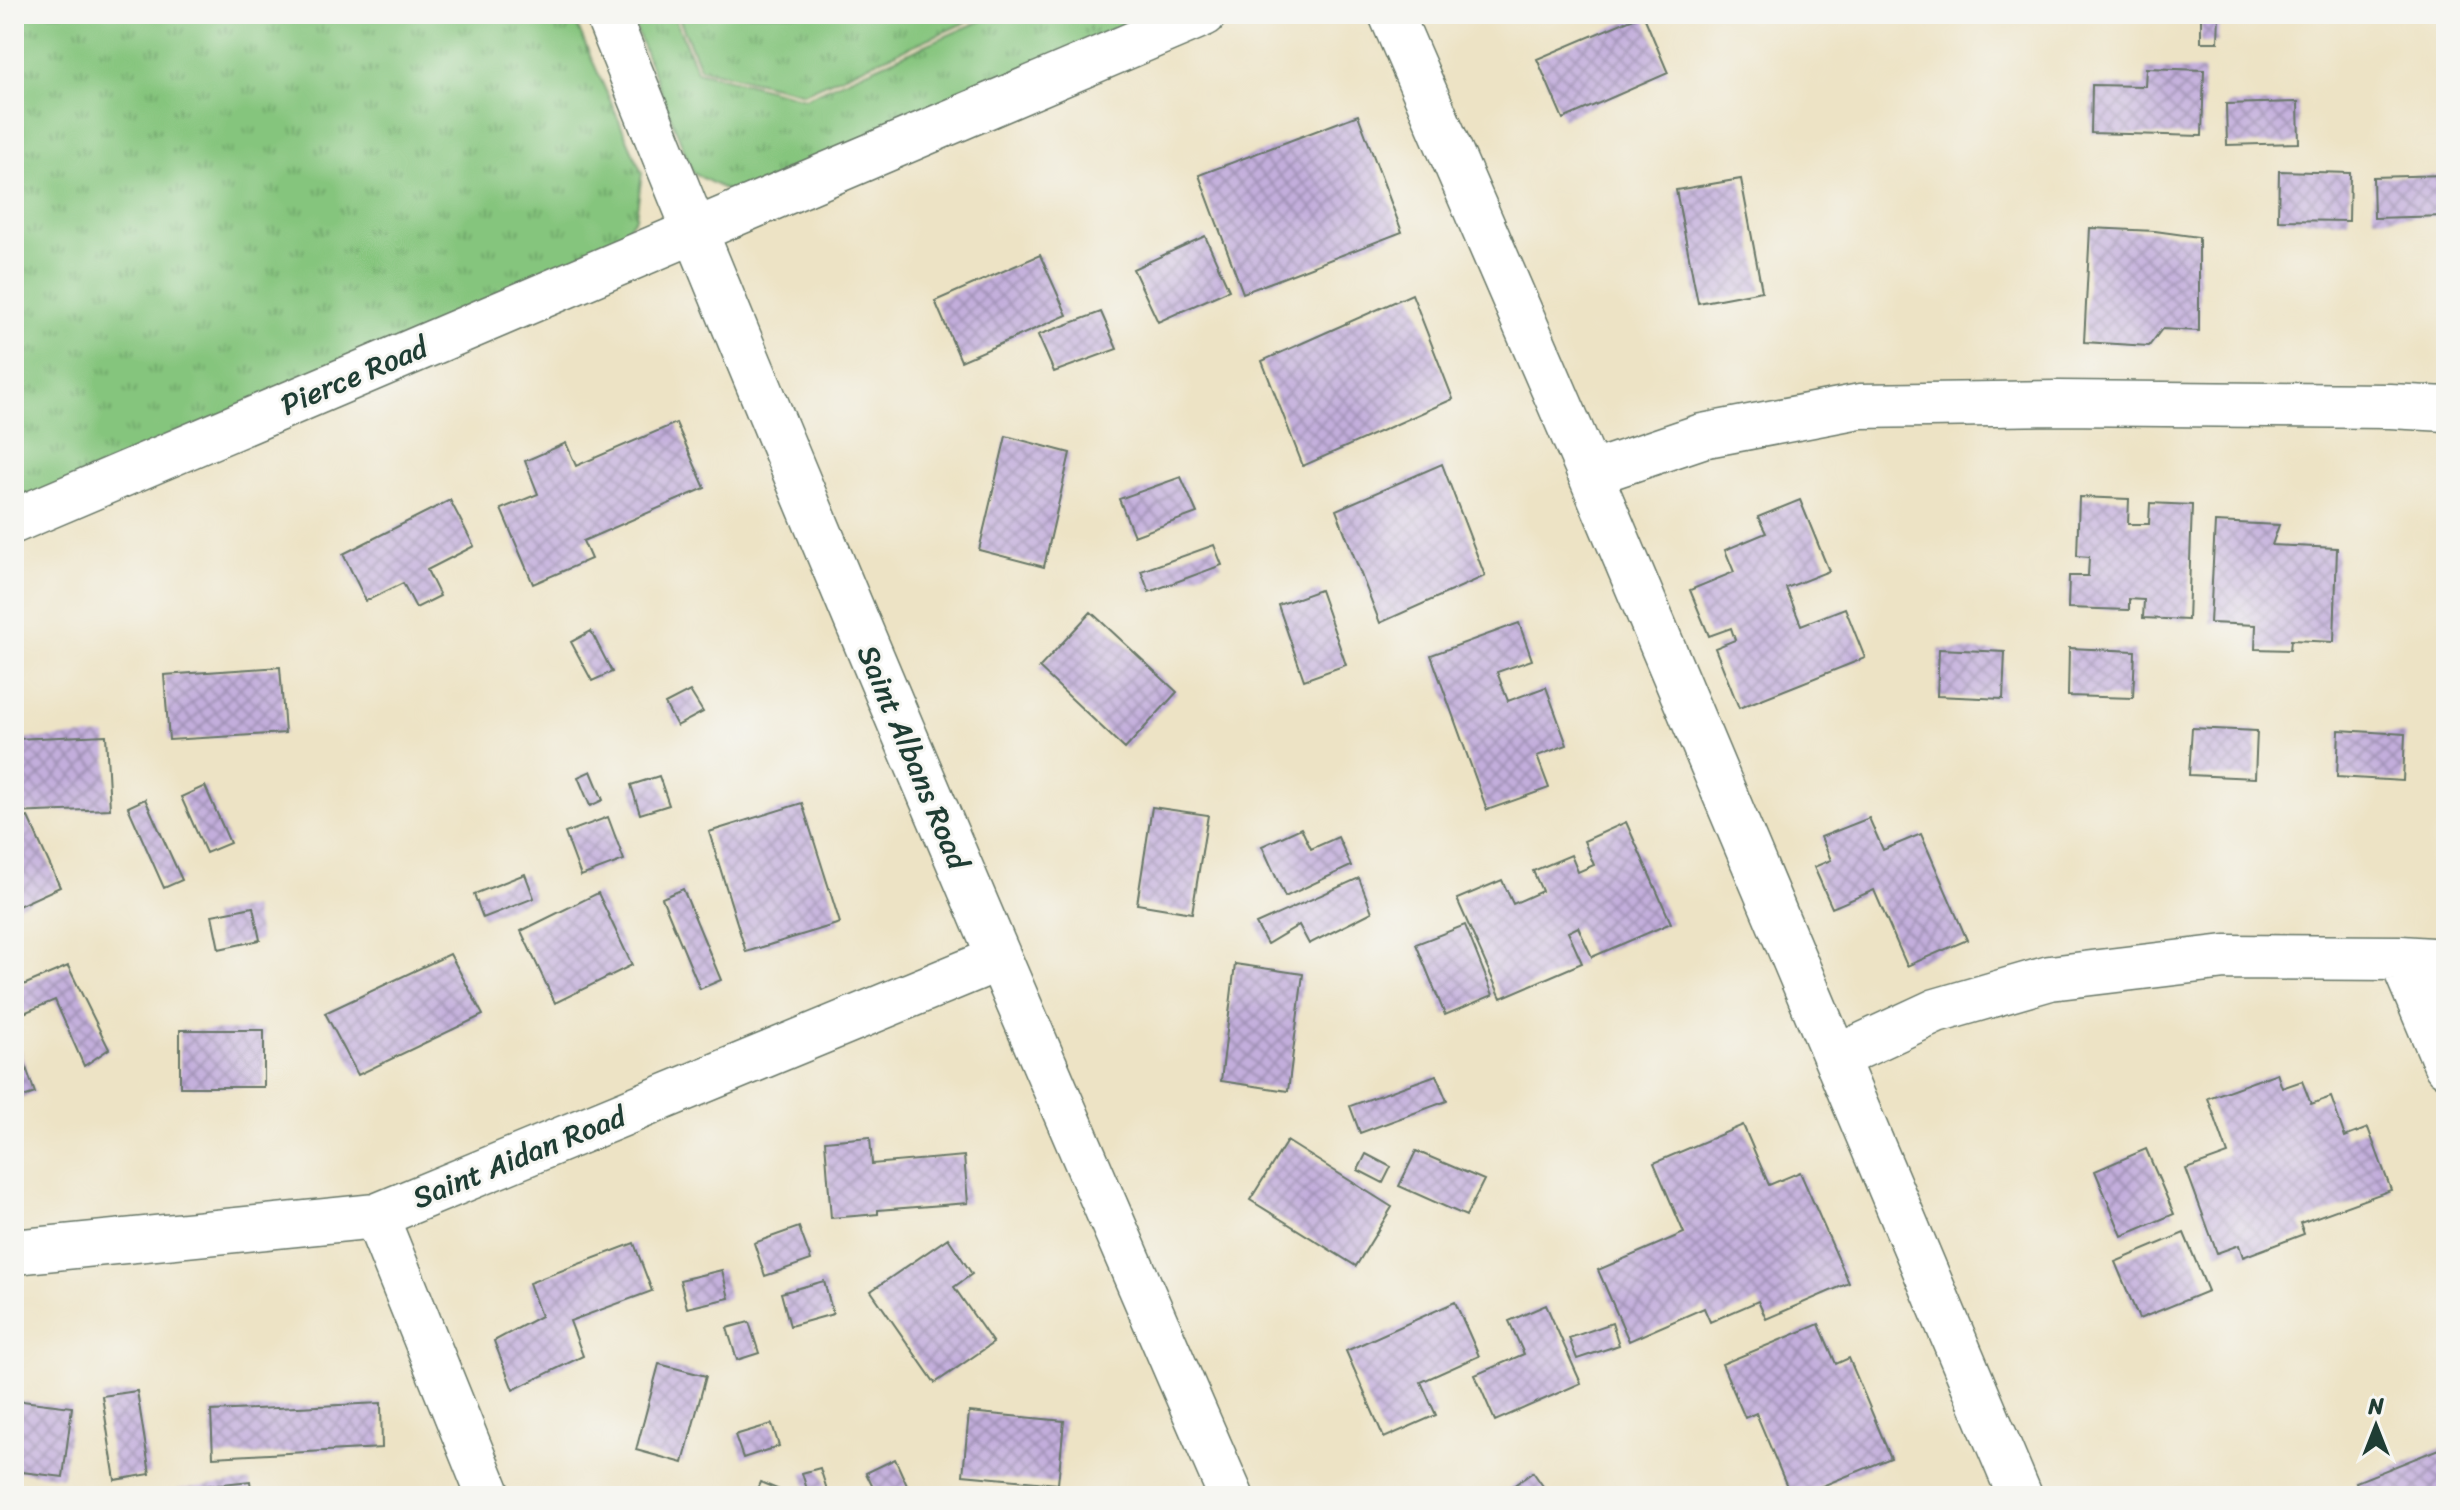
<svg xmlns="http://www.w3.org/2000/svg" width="2460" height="1510" font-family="Sriracha,sans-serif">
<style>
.grass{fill:url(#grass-tufts);stroke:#528158;stroke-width:2}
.building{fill:url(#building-cross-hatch)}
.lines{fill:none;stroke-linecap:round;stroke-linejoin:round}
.street-casing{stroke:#677767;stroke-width:47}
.street{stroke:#fff;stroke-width:44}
.labels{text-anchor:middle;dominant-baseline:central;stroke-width:6;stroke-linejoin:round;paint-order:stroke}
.street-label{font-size:30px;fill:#1f3d34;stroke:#f6f6f2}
</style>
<defs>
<pattern id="grass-tufts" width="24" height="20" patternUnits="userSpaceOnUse" patternTransform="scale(2)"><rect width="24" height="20" fill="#85c57d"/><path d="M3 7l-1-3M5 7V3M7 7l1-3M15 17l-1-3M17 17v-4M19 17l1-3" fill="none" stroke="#6ca167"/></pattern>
<pattern id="building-cross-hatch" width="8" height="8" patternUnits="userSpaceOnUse" patternTransform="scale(2)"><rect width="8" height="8" fill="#c3aedc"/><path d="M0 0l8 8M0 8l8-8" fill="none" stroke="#9e8fb3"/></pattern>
</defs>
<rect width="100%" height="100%" fill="#f6f6f2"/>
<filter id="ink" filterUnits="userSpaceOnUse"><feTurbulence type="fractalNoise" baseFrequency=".0125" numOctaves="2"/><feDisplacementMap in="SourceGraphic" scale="16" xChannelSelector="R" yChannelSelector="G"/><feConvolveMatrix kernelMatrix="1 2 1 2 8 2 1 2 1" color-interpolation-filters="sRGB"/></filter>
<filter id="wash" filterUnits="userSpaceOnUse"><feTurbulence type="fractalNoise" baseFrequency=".006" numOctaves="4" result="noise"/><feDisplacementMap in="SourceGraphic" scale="32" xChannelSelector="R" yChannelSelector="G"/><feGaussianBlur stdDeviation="1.8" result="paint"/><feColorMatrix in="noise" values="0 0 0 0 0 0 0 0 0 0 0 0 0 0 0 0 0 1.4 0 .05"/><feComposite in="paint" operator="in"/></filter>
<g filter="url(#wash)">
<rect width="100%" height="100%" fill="#ede3c5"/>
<path class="grass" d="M14 14H572L642 173 636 217 611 250 14 504Z
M630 14H673L697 71 805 98 996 14H1147L735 195 693 173Z
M677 14H985L804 93 700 68Z"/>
<g id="blocks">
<path class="building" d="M1643 14 1668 73 1563 119 1537 59Z
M2201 14H2219L2218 42H2201Z
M2146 68 2204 70 2202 136 2091 133 2092 85 2145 86Z
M2298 102 2299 143 2227 145 2226 104Z
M1358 115 1402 232 1243 293 1199 175Z
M2279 171 2350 173 2349 221 2278 220Z
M2445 175 2446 216 2374 218 2373 177Z
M1741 179 1762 291 1698 303 1676 190Z
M2090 228 2155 231 2199 237V331L2162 329 2149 346 2084 342Z
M1205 236 1229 290 1158 322 1133 269Z
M1040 255 1067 315 961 361 935 301Z
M1412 294 1453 399 1303 466 1262 361Z
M1101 312 1117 349 1054 372 1038 335Z
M676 423 705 488 583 541 591 559 533 584 501 509 538 494 525 461 566 443 576 466Z
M1006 436 1070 453 1044 567 979 550Z
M1442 464 1485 576 1380 623 1336 510Z
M1181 477 1197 513 1134 536 1119 499Z
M2079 497 2129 499 2128 524H2149L2150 503 2192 505 2188 620 2143 618 2144 600 2129 599V610L2068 608 2069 576H2088L2089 557 2077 556Z
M450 500 474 546 427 570 440 596 416 608 403 583 366 601 343 554Z
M1800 500 1829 571 1786 588 1801 625 1845 608 1865 658 1739 708 1715 648 1735 640 1731 628 1709 636 1690 590 1734 572 1725 550 1766 533 1758 517Z
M2215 522 2279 525 2272 545 2337 548 2334 642 2291 640 2290 650 2255 649 2256 625 2210 623Z
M1214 545 1222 565 1149 592 1141 571Z
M1320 590 1346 665 1304 680 1278 605Z
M1091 612 1177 692 1125 749 1039 668Z
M1519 623 1532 660 1497 672 1508 701 1546 687 1567 745 1537 756 1549 788 1487 810 1431 655Z
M591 631 612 672 592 681 571 642Z
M2069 648 2135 651 2133 698 2068 696Z
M1939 649 2005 652 2003 699 1937 696Z
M280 667 285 733 169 740 164 675Z
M690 691 703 712 677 726 665 704Z
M2192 728 2257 731 2255 778 2189 775Z
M2339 730 2405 734 2403 781 2337 777Z
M106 735 110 809 14 813V739Z
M591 771 603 800 590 806 578 777Z
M659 776 669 805 640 814 631 785Z
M205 786 230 843 206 853 181 797Z
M145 799 182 880 164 888 128 807Z
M802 803 840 923 746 952 709 832Z
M1152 807 1208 815 1192 913 1137 904Z
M28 817 60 887 14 908V823Z
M608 817 624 860 581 876 565 833Z
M1869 818 1883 850 1921 834 1967 940 1907 966 1874 890 1832 908 1814 867 1831 860 1821 837Z
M1626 822 1671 923 1592 957 1578 927 1568 932 1582 963 1501 998 1457 899 1502 880 1513 904 1542 891 1533 871 1571 855 1578 872 1594 865 1584 841Z
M1301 828 1311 849 1338 837 1351 866 1285 897 1262 846Z
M525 874 534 898 483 918 474 894Z
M1359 878 1372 912 1309 944 1299 925 1267 944 1256 924Z
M683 889 721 980 700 989 662 898Z
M598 893 632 965 555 1003 521 931Z
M253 907 260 940 219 949 212 915Z
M1465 925 1493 995 1445 1015 1416 944Z
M450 954 483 1015 358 1075 325 1013Z
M1235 964 1303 974 1288 1091 1221 1081Z
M68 966 109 1049 84 1066 55 1000 14 1017V989Z
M180 1030H264V1087H180Z
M14 1033 35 1093 14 1100Z
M2277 1073 2282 1088 2302 1081 2311 1104 2331 1097 2345 1137 2368 1128 2391 1190 2300 1223 2304 1234 2243 1257 2239 1245 2217 1253 2186 1169 2228 1154 2208 1098Z
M1436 1075 1447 1101 1360 1133 1350 1106Z
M1743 1125 1769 1185 1800 1172 1849 1283 1766 1319 1758 1301 1710 1322 1704 1308 1629 1341 1598 1270 1684 1233 1654 1163Z
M870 1137 872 1164 964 1156 968 1203 878 1210V1214L831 1218 825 1141Z
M1287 1141 1392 1207 1356 1266 1250 1200Z
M2146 1149 2174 1214 2122 1236 2095 1171Z
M1416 1151 1484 1180 1466 1216 1399 1186Z
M1366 1154 1391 1167 1383 1183 1358 1170Z
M799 1227 811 1260 765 1276 754 1243Z
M2184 1233 2208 1291 2139 1319 2115 1262Z
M948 1238 972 1274 954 1287 993 1343 935 1383 871 1291Z
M634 1243 652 1291 570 1321 583 1356 513 1390 494 1341 541 1316 529 1283Z
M722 1270 729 1298 687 1308 680 1280Z
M824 1281 833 1314 790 1326 781 1293Z
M1455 1302 1479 1356 1421 1382 1436 1415 1384 1438 1346 1351Z
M1546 1305 1581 1383 1495 1421 1475 1375 1524 1354 1509 1321Z
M749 1322 759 1353 737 1360 727 1328Z
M1612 1323 1619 1345 1577 1359 1569 1338Z
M1819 1324 1836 1364 1849 1358 1891 1458 1798 1496H1791L1756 1413 1745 1418 1722 1364Z
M659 1364 706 1376 683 1463 636 1450Z
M137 1391 150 1474 115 1480 102 1396Z
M14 1400 72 1407 63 1477 14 1471Z
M381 1403 382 1448 213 1457 211 1411Z
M969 1412 1064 1421 1058 1484 963 1475Z
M772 1424 779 1446 743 1458 735 1435Z
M2446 1446V1496H2361L2356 1482Z
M895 1459 910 1492 902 1496H877L866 1473Z
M820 1468 829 1496H809L802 1473Z
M1533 1472 1550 1496H1499Z
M250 1481 252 1496H178L177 1489Z
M760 1482 794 1496H754Z"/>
</g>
</g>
<g filter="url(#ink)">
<use href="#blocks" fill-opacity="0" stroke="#677767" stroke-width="2"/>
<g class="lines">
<defs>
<path id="street" d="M607 14C807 511 1017 1004 1231 1496
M1391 14 1590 474 2020 1496
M1590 474 1702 436 1860 406 2058 403 2390 406 2446 409
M14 521 1204 14
M2401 958 2446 1065
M1837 1057 1936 1011 2050 978 2225 957 2401 958 2446 961
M376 1216 489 1496
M14 1252 376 1216 998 959"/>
</defs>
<use href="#street" class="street-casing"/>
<use href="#street" class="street"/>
</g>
</g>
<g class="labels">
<g class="street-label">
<text transform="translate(354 376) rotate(-23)">Pierce Road</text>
<text transform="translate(913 757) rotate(67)">Saint Albans Road</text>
<text transform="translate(519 1157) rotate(-22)">Saint Aidan Road</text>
</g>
</g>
<rect width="2460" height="1510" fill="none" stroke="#f6f6f2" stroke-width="48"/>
<g transform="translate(2376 1426)" stroke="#f6f6f2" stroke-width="6" paint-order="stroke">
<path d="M0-6L14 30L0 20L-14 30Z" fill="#1f3d34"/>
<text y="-12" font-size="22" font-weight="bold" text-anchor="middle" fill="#1f3d34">N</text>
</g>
</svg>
